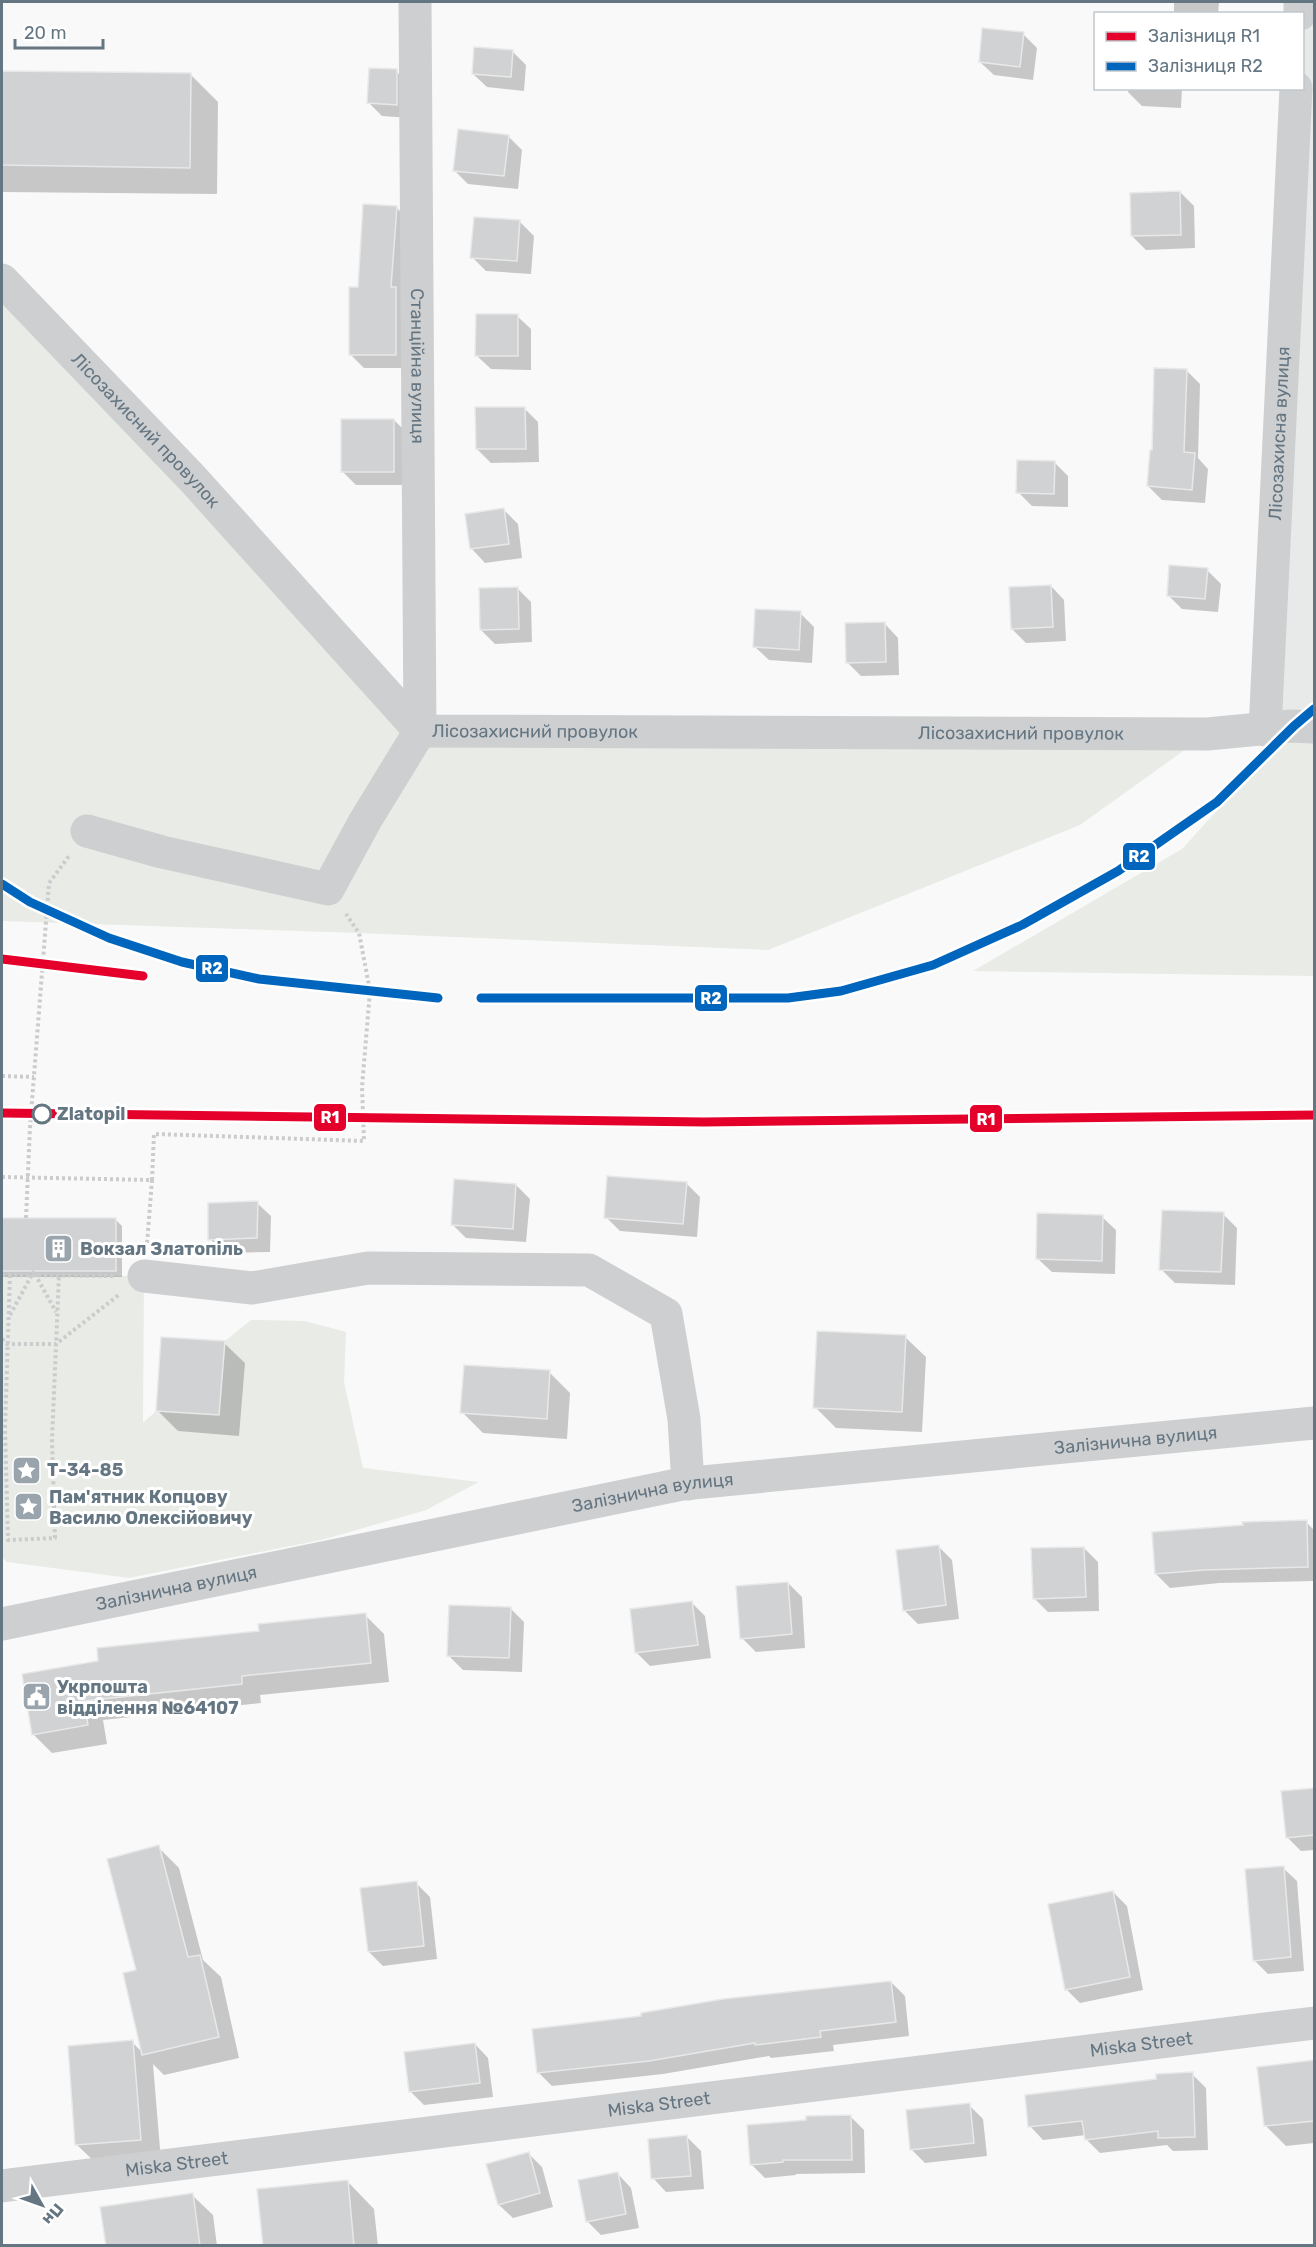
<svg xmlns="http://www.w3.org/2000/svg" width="1316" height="2247" font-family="Rubik,sans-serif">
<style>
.built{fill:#e8e9e9}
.green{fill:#e8ebe6}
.shadow{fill:#0003}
.building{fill:#d0d2d3;stroke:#e8e8e8;stroke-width:1.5}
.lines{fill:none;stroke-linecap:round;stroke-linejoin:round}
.path{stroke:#cbcccd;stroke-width:4;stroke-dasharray:3 3;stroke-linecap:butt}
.minor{stroke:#cecfd0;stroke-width:33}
.rail-1-casing{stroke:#fff;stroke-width:14}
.rail-2-casing{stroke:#fff;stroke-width:14}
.rail-1{stroke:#e4002b;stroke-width:9}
.rail-2{stroke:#0065bd;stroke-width:9}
.stop-dot{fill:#fff;stroke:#657683;stroke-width:3}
.labels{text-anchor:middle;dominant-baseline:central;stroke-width:6;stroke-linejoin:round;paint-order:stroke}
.street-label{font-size:18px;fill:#657683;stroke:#fff}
.stop-label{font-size:18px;font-weight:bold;fill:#657683;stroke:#fff;text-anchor:start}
.poi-label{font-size:18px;font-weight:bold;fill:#657683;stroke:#fff;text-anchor:start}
.line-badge{stroke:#fff;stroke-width:2}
.badge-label{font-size:16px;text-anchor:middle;font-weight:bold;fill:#fff}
</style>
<rect width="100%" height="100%" fill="#f9f9f9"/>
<path class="built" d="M1314 2V704L1294 726 1265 730 1302 88V14Z"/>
<path class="green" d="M2 280 420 731 1207 734 1080 825 768 950 359 933 2 921Z
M1314 704V976L973 971 1182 849Z
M2 1275 144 1276 143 1423 156 1411 219 1415 225 1341 251 1320 305 1321 346 1332 344 1382 363 1468 479 1482 426 1510 321 1540 129 1578 7 1562 2 1557Z"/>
<path class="shadow" d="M1174 2H1219L1218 14H1176L1174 11Z
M1023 34 1037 48 1033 80 994 75 980 62Z
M512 51 526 65 524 91 487 87 473 74Z
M396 71 410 85V118L382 116 368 102Z
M2 72 191 75 218 102 217 194 2 192Z
M1129 88H1182L1181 108 1142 106 1128 92Z
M508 136 522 150 518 189 468 184 454 170Z
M1180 192 1194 206 1195 248 1146 250 1132 236Z
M396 207 410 221 409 368H364L350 354 360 288Z
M520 222 534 236 531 274 486 271 472 257Z
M517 316 531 329V370L491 369 477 356Z
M1186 370 1200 384 1198 458 1208 469 1205 503 1162 500 1148 486 1153 452Z
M524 408 538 422 539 462 491 463 477 449Z
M394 420 408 434V485H356L342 471Z
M1054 462 1068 476V507L1032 506 1018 492Z
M504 510 518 524 522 558 485 563 472 549Z
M1207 570 1221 584 1218 612 1182 609 1168 595Z
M1051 586 1064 600 1066 641 1026 643 1012 629Z
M517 588 531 602 532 642 495 644 481 630Z
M800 613 814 627 812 663 769 660 755 647Z
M885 624 898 638 899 675 861 676 847 662Z
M686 1183 700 1197 697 1237 620 1231 606 1217Z
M516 1185 530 1199 526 1242 466 1238 452 1224Z
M257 1203 271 1216 270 1252 224 1253 210 1239Z
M1223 1214 1237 1228 1235 1285 1175 1283 1161 1269Z
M1102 1217 1116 1230 1115 1274 1052 1272 1038 1259Z
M2 1219 116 1220 122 1226V1277H2Z
M905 1337 926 1357 922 1432 836 1428 815 1407Z
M224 1343 245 1363 239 1436 178 1431 157 1410Z
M549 1372 570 1393 567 1439 483 1433 462 1412Z
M1306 1522 1314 1530V1581L1219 1583 1170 1588 1156 1574Z
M938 1546 952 1560 959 1619 918 1624 904 1610Z
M1084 1548 1098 1562 1099 1611 1048 1612 1034 1598Z
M788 1583 802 1597 805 1648 756 1652 742 1638Z
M691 1602 705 1616 711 1658 650 1666 636 1652Z
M510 1608 524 1622 522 1672 463 1670 449 1656Z
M365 1615 384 1634 389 1682 260 1695 261 1703 103 1720 107 1744 52 1753 33 1734 23 1675Z
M1314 1789V1850L1301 1851 1287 1837 1283 1793Z
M158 1847 179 1868 203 1960 221 1977 239 2058 164 2075 153 2064 161 2161 98 2165 77 2145 132 2042 143 2053Z
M1283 1868 1297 1881 1304 1971 1268 1974 1254 1960Z
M416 1883 430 1897 437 1959 383 1966 369 1952Z
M1113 1892 1127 1906 1143 1990 1080 2003 1066 1989Z
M891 1982 905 1996 909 2036 833 2045 834 2051 771 2058 769 2056 663 2074 552 2086 538 2072Z
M475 2044 488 2058 493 2097 424 2105 410 2091Z
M1314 2062V2143L1286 2146 1265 2125 1259 2068Z
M1192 2074 1206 2088 1208 2150 1173 2151 1167 2145 1100 2153 1086 2139V2135L1043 2140 1030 2126 1158 2080Z
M969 2105 983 2119 987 2156 925 2163 911 2149Z
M850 2116 864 2130 865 2173 796 2174V2175L765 2178 751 2164Z
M687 2137 701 2151 704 2189 666 2192 653 2178Z
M528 2153 542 2167 553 2207 513 2218 499 2205Z
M618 2174 631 2188 639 2228 601 2235 587 2221Z
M347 2181 374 2209 378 2246H265Z
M192 2195 213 2215 217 2246H107Z"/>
<path class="building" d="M982 28 1024 32 1020 67 979 62Z
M474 47 513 50 511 77 472 74Z
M369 68 397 69V105L367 103Z
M2 71 191 73 190 168 2 165Z
M458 129 509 135 504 176 453 171Z
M1180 191 1181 235 1131 236 1130 193Z
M363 204 397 206 391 287H396V355H349V287H358Z
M474 217 520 220 517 261 470 258Z
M476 314H518V356H475Z
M1154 368 1187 369 1184 452 1195 453 1192 490 1147 486 1150 450H1152Z
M475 407H525L526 449H476Z
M341 419H394V472H341Z
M1017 460 1055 461 1054 494 1016 493Z
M504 508 509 544 470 549 465 514Z
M1169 565 1208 568 1205 599 1167 596Z
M1051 585 1053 627 1011 629 1009 587Z
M518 587 519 629 480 630 479 588Z
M755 609 801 611 799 650 753 647Z
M885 622 886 662 846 663 845 623Z
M607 1176 687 1182 683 1224 604 1218Z
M454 1179 516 1184 513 1229 451 1225Z
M258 1201 257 1238 208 1240V1203Z
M1162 1210 1224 1212 1221 1272 1159 1270Z
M1037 1213 1103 1215 1102 1261 1036 1259Z
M2 1218H116V1271H2Z
M817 1331 906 1335 902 1412 813 1408Z
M161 1337 225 1341 219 1415 156 1411Z
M464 1365 550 1370 547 1419 460 1413Z
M1307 1520 1308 1567 1204 1570 1155 1574 1152 1532 1243 1525 1242 1522Z
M939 1545 946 1605 903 1611 896 1550Z
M1084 1547 1086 1597 1033 1599 1031 1548Z
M788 1582 792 1634 740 1639 736 1586Z
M692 1601 698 1645 635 1653 630 1609Z
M449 1605 511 1607 509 1658 447 1656Z
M366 1613 371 1663 242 1676V1684L84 1701 88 1725 32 1735 22 1674 98 1661 97 1648 259 1631 258 1624Z
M1314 1788V1835L1286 1838 1281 1791Z
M159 1845 188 1957 200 1955 219 2037 142 2055 123 1973 136 1970 107 1859Z
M1284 1866 1291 1957 1253 1961 1245 1869Z
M417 1881 424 1946 368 1952 360 1888Z
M1113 1891 1130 1977 1065 1990 1048 1904Z
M891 1981 896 2022 820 2031 821 2037 755 2045V2043L649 2061 537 2073 532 2029 641 2016V2013L723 1999Z
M133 2040 141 2140 75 2145 68 2046Z
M475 2043 480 2083 409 2092 404 2052Z
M1314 2060V2121L1264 2126 1257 2067Z
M1193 2072 1195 2137 1158 2138V2131L1085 2140 1082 2121 1028 2127 1025 2095 1156 2079V2074Z
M970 2103 974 2143 910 2150 906 2110Z
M851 2115 852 2160H783V2162L750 2165 747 2125 806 2120V2116Z
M687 2135 691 2176 651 2179 648 2139Z
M529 2152 540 2193 498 2205 486 2164Z
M618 2172 626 2214 586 2222 578 2180Z
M348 2180 354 2246H263L257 2189Z
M193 2193 200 2246H106L100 2207Z"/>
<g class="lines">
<path class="path" d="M2 1076 34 1077
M2 1177 152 1180 147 1244
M152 1180 154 1134 364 1141 362 1087 370 991 359 933 346 914
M26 1218 30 1127 49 883 69 856
M35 1274 56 1312
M2 1275 115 1276
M10 1275 5 1428 8 1540 55 1538 52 1440 59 1275
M10 1315 34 1271
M2 1339 7 1344H56L120 1294"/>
<g class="minor">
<path id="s1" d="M415 2 420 731"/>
<path d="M1300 14V2"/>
<path id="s2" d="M2 280 192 478 420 731 1207 734 1291 726 1314 727"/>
<path id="s3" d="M1265 730 1296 88"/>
<path d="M87 831 162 852 328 889 365 821 420 731"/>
<path d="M144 1276 252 1288 368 1268 589 1270 666 1314 684 1419 688 1484"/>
<path id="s4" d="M2 1624 682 1484 1314 1423"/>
<path id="s5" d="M2 2186 1314 2023"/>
</g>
<defs>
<path id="rail-1" d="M2 959 143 976
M2 1113 704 1122 1314 1115"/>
<path id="rail-2" d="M2 884 30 902 109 938 182 962 259 979 438 998
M481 998H788L841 991 933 965 1022 925 1118 871 1217 802 1294 726 1314 709"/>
</defs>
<use href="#rail-1" class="rail-1-casing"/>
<use href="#rail-2" class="rail-2-casing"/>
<use href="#rail-1" class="rail-1"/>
<use href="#rail-2" class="rail-2"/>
</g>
<defs>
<symbol id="building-square" viewBox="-11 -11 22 22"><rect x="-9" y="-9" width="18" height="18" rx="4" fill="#99a4ac" stroke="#fff"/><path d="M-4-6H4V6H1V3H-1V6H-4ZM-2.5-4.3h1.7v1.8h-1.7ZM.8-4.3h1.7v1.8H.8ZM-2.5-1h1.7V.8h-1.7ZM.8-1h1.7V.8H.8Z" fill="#fff"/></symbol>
<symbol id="sight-square" viewBox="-11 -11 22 22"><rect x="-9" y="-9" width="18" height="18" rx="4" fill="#99a4ac" stroke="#fff"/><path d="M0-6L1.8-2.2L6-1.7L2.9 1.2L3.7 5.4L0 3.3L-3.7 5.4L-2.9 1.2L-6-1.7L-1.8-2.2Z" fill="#fff"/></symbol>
<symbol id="civic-square" viewBox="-11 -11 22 22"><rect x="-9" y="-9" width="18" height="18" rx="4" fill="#99a4ac" stroke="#fff"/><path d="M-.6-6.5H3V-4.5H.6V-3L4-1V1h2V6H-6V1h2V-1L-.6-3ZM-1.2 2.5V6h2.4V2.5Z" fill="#fff"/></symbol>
</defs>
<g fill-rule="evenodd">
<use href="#building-square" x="42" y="1232" width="33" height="33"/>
<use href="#sight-square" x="10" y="1454" width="33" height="33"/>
<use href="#sight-square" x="12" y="1490" width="33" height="33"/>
<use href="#civic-square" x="20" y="1680" width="33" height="33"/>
</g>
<circle class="stop-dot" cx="42" cy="1114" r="9"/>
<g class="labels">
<g class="street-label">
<text stroke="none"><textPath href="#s1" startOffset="364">Станційна вулиця</textPath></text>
<text stroke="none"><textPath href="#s2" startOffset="208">Лісозахисний провулок</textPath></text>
<text stroke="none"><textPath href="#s3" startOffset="297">Лісозахисна вулиця</textPath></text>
<text stroke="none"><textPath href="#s2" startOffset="730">Лісозахисний провулок</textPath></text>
<text stroke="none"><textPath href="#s2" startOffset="1216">Лісозахисний провулок</textPath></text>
<text stroke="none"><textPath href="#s4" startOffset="1150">Залізнична вулиця</textPath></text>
<text stroke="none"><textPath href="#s4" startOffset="664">Залізнична вулиця</textPath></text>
<text stroke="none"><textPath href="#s4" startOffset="178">Залізнична вулиця</textPath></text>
<text stroke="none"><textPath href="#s5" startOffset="1148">Miska Street</textPath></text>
<text stroke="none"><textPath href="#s5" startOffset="662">Miska Street</textPath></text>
<text stroke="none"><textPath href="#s5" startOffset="176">Miska Street</textPath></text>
</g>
<g class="stop-label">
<text x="57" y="1114">Zlatopil</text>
</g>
<g class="poi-label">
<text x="80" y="1249">Вокзал Златопіль</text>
<text x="47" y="1470">Т-34-85</text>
<text x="49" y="1497">Пам'ятник Копцову<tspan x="49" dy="21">Василю Олексійовичу</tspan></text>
<text x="57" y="1687">Укрпошта<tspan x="57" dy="21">відділення №64107</tspan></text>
</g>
</g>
<g class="line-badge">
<rect x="1122" y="842" width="34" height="29" rx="6" fill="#0065bd"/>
<rect x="195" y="954" width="34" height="29" rx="6" fill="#0065bd"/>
<rect x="694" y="984" width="34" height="28" rx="6" fill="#0065bd"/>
<rect x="313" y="1103" width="34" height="29" rx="6" fill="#e4002b"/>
<rect x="969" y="1104" width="34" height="29" rx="6" fill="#e4002b"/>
</g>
<g class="badge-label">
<text x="1139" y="862">R2</text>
<text x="212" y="974">R2</text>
<text x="711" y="1004">R2</text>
<text x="330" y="1123">R1</text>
<text x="986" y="1125">R1</text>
</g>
<rect width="1316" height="2247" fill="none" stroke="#657683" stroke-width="6"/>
<rect x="1094" y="12" width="210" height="78" fill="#ffffff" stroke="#c1c8cd" stroke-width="1.5"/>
<rect x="1106" y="32" width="30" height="9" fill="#e4002b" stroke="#c1c8cd" stroke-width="1.5"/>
<text x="1148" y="42" font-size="18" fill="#657683">Залізниця R1</text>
<rect x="1106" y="62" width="30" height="9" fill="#0065bd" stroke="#c1c8cd" stroke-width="1.5"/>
<text x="1148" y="72" font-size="18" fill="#657683">Залізниця R2</text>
<g transform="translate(42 2205) rotate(130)" stroke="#ffffff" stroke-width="4.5" paint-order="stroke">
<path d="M0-4.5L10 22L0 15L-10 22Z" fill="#657683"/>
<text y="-9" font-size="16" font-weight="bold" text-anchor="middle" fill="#657683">Пн</text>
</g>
<path d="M15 39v9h88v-9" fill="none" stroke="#657683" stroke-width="3"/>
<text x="24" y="39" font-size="18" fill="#657683" stroke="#ffffff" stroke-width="4.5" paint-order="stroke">20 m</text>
</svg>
